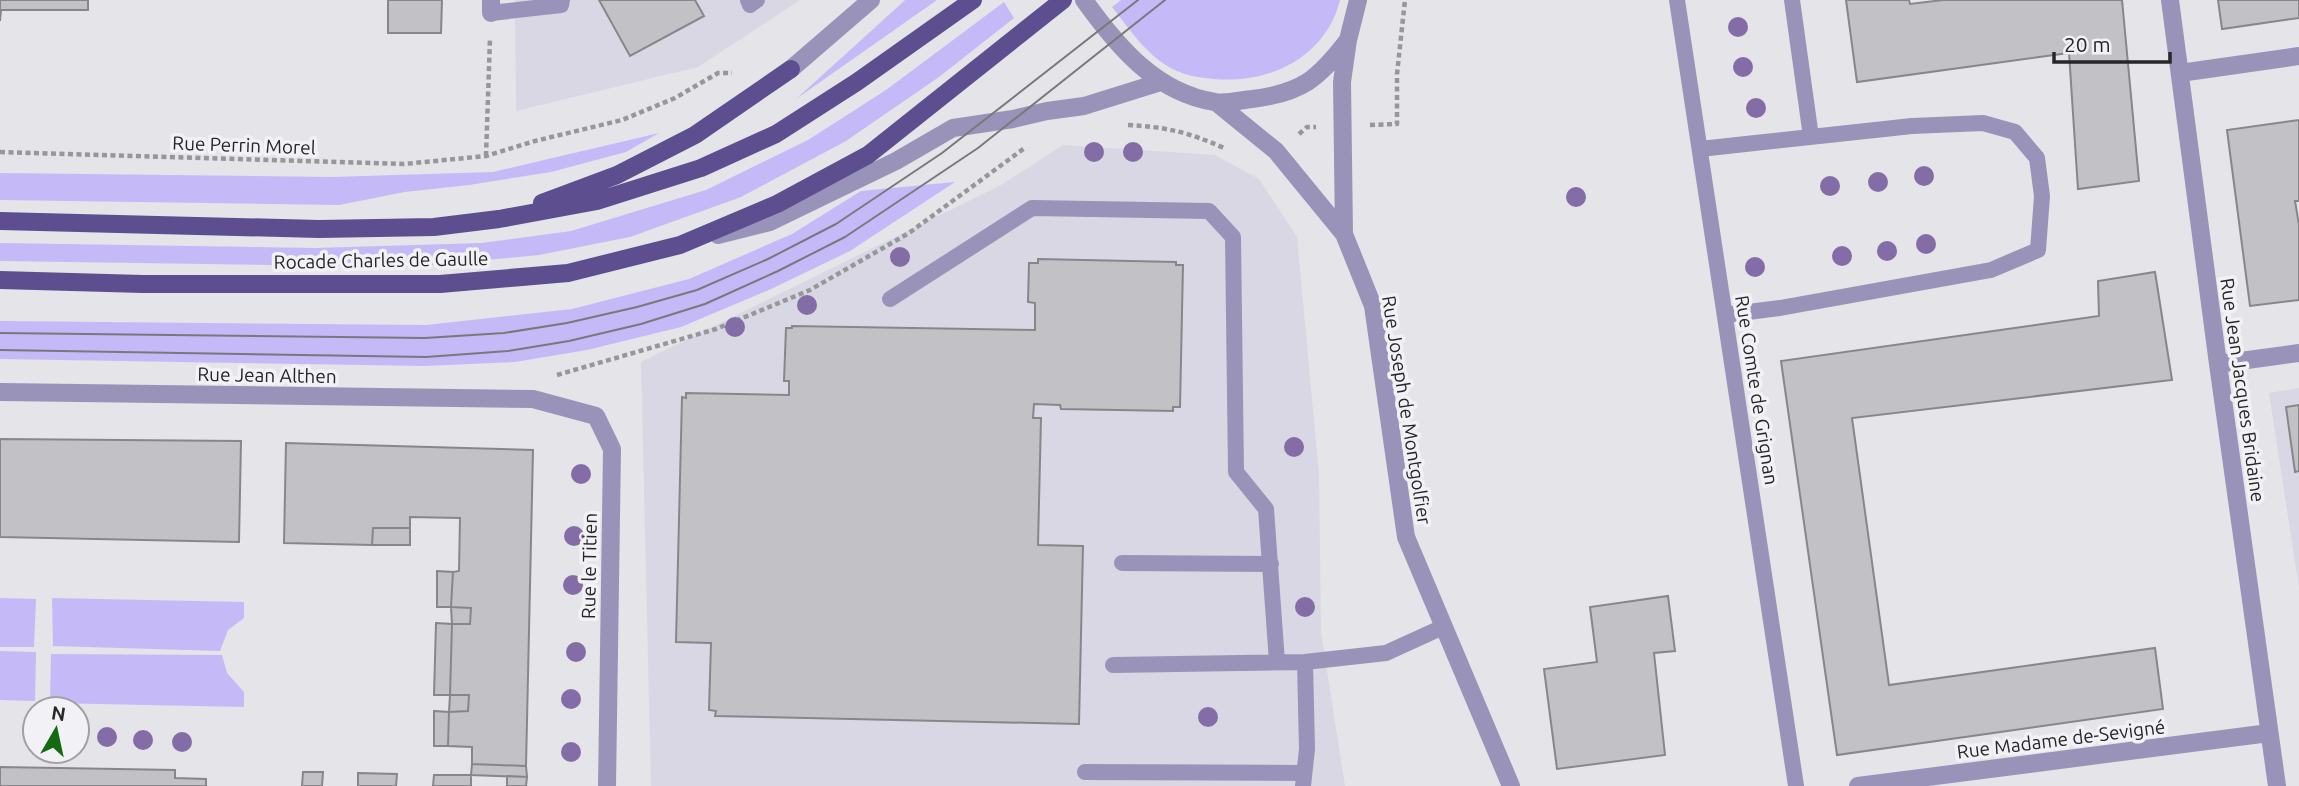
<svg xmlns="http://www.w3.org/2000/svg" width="2299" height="786" font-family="Ubuntu,sans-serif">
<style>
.built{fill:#d9d7e3}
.green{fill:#c5baf7}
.building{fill:#c2c2c6;stroke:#87878b;stroke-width:2}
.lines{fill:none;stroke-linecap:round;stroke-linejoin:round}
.path{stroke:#979699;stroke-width:4.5;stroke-dasharray:5 3.5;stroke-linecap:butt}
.lane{stroke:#9993b9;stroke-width:16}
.street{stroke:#9993b9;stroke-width:18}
.primary{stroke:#5d4e90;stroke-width:18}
.tram{stroke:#79797b;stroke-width:2}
.tree{fill:#846da7}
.labels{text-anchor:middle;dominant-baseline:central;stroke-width:7;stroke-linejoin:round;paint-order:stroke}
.street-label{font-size:19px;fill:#272728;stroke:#f2f1f6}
</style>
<rect width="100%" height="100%" fill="#e5e4e8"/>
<path class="built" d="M515 0H800L698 67 516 111Z
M1063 145 1215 155 1259 179 1297 237 1319 475 1321 632 1345 786H651L641 362 1001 185Z
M2299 388V588L2269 393Z"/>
<path class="green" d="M905 0H937L796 99 903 2Z
M1121 0H1340C1326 57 1270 84 1214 79 1202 78 1188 76 1177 71 1148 58 1131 31 1112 7Z
M1004 2 1014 18 939 77 846 141 741 197 630 237 539 255 413 267 0 261V243L315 248 482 243 571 231 706 190 808 140 886 90Z
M659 133 626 152 551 172 469 185 405 192 339 205 0 200V173L332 177 493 172Z
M955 182 850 251 769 290 681 327 587 350 515 362 425 366 0 359V321L426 325 572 309 689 279 792 234 861 191Z
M0 598 36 599 34 647H0Z
M52 598 244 602V618L228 630 220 651 53 646Z
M0 651 36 652 35 701 0 700Z
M51 654 222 655 227 673 244 692V707L50 703Z"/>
<path class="building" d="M0 0H88V10H1L0 21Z
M388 0H442L441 33H388Z
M599 0H695L704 16 630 56Z
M1846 0H1909L1910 4 1943 0H2122L2139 181 2078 189 2069 53 1857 82Z
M2218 0H2299V18L2222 29Z
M2299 120V201H2295L2299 225V300L2250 306 2227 130Z
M1038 259 1176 262V265H1183L1180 407H1173V411L1061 409 1060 405 1034 404 1033 418H1041L1038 545 1083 546 1079 724 715 716 716 711 709 710 711 643 676 642 682 397 686 398V393L789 395V381H784L786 328H792V326L1035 330V303L1028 302 1029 263H1038Z
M2155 272 2172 380 1852 418 1889 685 2155 648 2163 709 1837 755 1781 361 2099 316 2098 281Z
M2299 405V471L2295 472 2286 407Z
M0 439 241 441 239 542 0 537Z
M286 443 533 450 526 766 472 764V747L448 746 449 712 468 711 469 695H450L452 624H470L471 608 451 607 453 572 459 571 460 518 410 517V528H373L372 545 284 543Z
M373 528H410V545H372Z
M437 571 453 572 451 607H437Z
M1668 596 1675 651 1654 653 1665 755 1557 769 1544 669 1597 662 1590 607Z
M451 607 471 608 470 624H452Z
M436 623 452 624 450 695H434Z
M450 695H469L468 711 449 712Z
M434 711 449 712 448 746H434Z
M472 764 526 766 527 777 471 775Z
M0 767 175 770V778L206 779V786H0Z
M303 772H323L322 786H302Z
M358 773 397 774 396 786H358Z
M434 775H471V786H433Z
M507 776 527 777 526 786H507Z"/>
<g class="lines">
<path class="path" d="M1128 125C1166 127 1188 132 1224 148
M1370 125 1397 124V74L1405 0
M1299 134 1307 127H1316
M0 152 404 164 486 156 535 141 622 120 675 98 718 73H732
M486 156 490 38
M557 375 716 329 810 290 909 233 1026 147"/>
<path class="lane" d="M748 0 750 5 757 0
M1677 0 1796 786
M1792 0 1811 137
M491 13 561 5 562 0
M1700 149 1912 126 1983 123 2015 132 2037 158 2042 196 2038 250 1991 270 1780 308 1725 315
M890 299 1032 208 1209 211 1233 237 1236 472 1266 509 1277 662
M1122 563 1271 564
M1113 665 1305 662 1386 653 1443 627
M1085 772 1304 773
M1303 786 1307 749 1305 662"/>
<path class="street" d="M1084 0C1117 46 1156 93 1215 102 1226 104 1241 100 1252 99 1302 93 1318 79 1348 40
M2170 0 2218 364 2277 786
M491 13V0
M791 69 871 0
M2180 73 2299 56
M1217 103 1276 151 1344 234 1373 306 1406 537 1511 786
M1344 234 1342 82 1348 40 1358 0
M718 235 770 222 896 161 953 128 1013 119 1047 111 1084 106 1161 82
M2218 364 2299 353
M0 392 533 399 596 416 612 449 607 786
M1858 786 2269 733"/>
<path class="primary" d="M542 203 617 175 695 135 791 69
M0 221 319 229 434 227 499 219 597 201 701 168 776 134 857 82 973 0
M0 280 143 284H440L568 273 680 245 777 204 868 155 1063 0"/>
<path class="tram" d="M0 333 425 338 504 333 567 323 637 307 697 290 768 259 836 224 942 153 1138 0
M0 350 426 357 508 351 569 341 641 324 705 304 778 271 845 237 978 148 1165 0"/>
</g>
<g class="tree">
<circle cx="1738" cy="27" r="10"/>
<circle cx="1743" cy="67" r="10"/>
<circle cx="1756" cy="108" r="10"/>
<circle cx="1094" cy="152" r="10"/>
<circle cx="1133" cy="152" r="10"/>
<circle cx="1924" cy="176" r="10"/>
<circle cx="1878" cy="182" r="10"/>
<circle cx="1830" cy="186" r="10"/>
<circle cx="1576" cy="197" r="10"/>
<circle cx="1926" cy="244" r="10"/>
<circle cx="1887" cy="251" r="10"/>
<circle cx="1842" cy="256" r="10"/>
<circle cx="900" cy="257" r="10"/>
<circle cx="1755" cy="267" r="10"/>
<circle cx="807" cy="305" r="10"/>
<circle cx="735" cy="327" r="10"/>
<circle cx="1294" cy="447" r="10"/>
<circle cx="581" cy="474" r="10"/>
<circle cx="574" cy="536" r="10"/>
<circle cx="573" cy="585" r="10"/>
<circle cx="1305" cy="607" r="10"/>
<circle cx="576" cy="652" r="10"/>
<circle cx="571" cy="699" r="10"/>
<circle cx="1208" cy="717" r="10"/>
<circle cx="107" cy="737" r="10"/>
<circle cx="143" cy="740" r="10"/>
<circle cx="182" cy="742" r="10"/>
<circle cx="571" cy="752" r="10"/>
</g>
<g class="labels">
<g class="street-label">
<text transform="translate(244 145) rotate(2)">Rue Perrin Morel</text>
<text transform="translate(381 260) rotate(-1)">Rocade Charles de Gaulle</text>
<text transform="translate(267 375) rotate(1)">Rue Jean Althen</text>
<text transform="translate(1757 390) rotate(81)">Rue Comte de Grignan</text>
<text transform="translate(2243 390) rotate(82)">Rue Jean Jacques Bridaine</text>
<text transform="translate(1407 410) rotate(81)">Rue Joseph de Montgolfier</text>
<text transform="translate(589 566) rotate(-89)">Rue le Titien</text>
<text transform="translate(2061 739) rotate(-7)">Rue Madame de-Sevigné</text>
</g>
</g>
<g transform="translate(56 730) rotate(9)"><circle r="33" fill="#f2f1f6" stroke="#a1a0a4" stroke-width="2"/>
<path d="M0-5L12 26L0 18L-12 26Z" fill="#146a11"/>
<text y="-10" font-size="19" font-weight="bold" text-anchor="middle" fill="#272728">N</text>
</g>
<path d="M2054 52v10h116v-10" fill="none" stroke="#272728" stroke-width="3.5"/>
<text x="2064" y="52" font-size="21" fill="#272728" stroke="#f2f1f6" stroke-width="5" paint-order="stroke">20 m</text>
</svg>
